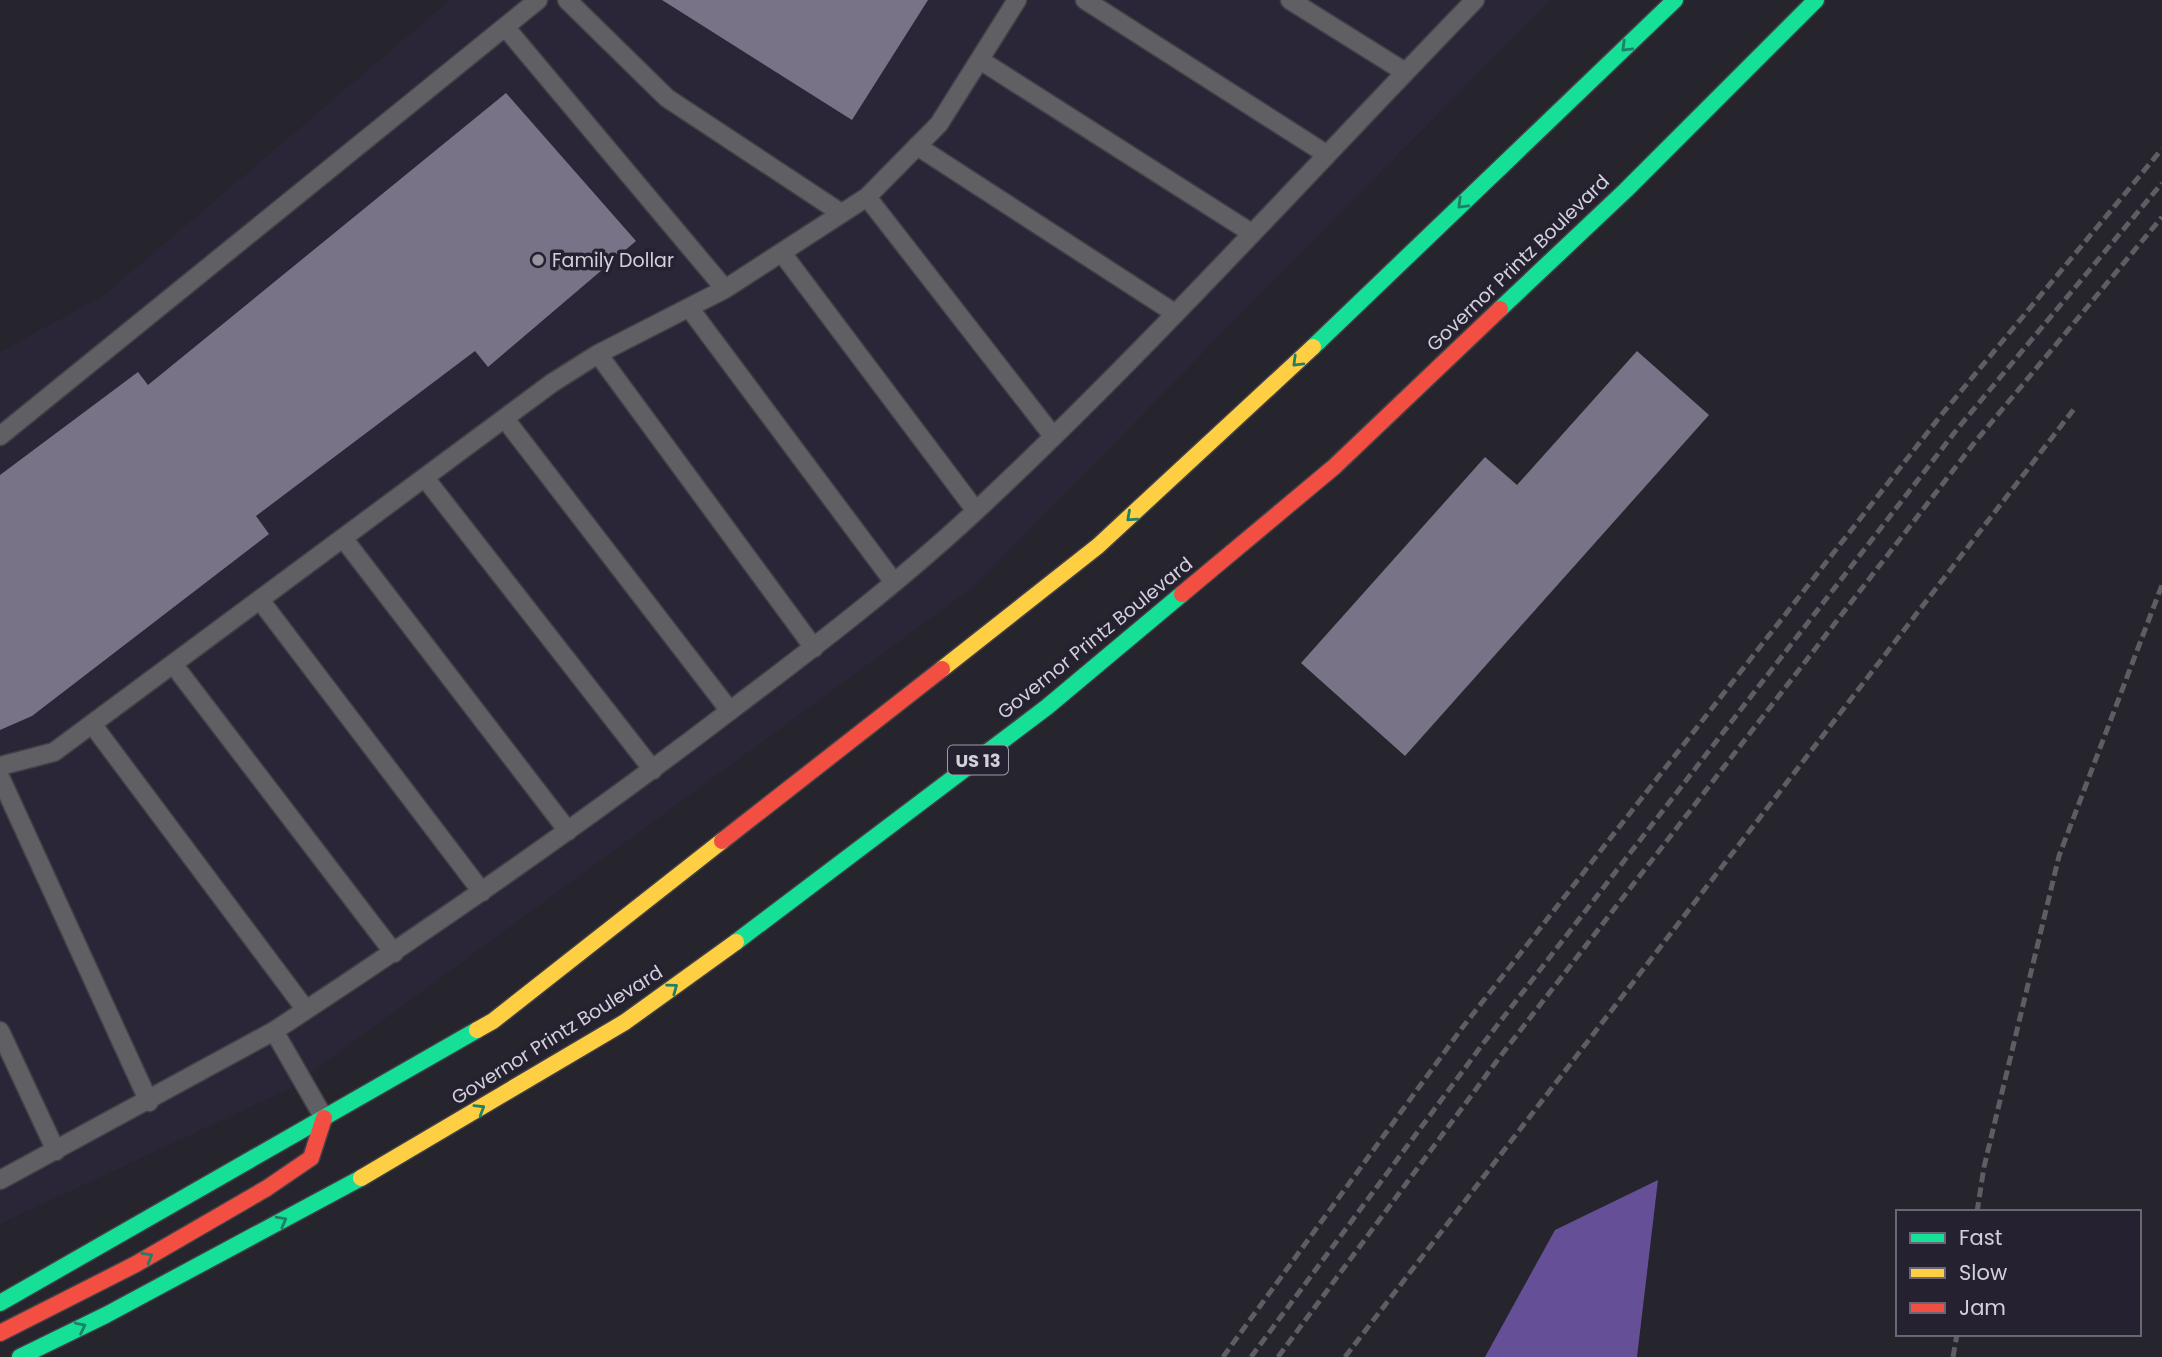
<svg xmlns="http://www.w3.org/2000/svg" width="2162" height="1357" font-family="Poppins,sans-serif">
<style>
.built{fill:#2a2638}
.water{fill:#654f97}
.building{fill:#787387}
.lines{fill:none;stroke-linecap:round;stroke-linejoin:round}
.lane-casing{stroke:#424147;stroke-width:21}
.fast-casing{stroke:#424147;stroke-width:19}
.slow-casing{stroke:#424147;stroke-width:19}
.jam-casing{stroke:#424147;stroke-width:19}
.lane{stroke:#605f64;stroke-width:18}
.fast{stroke:#16e098;stroke-width:16}
.slow{stroke:#ffcf43;stroke-width:16}
.jam{stroke:#f24e42;stroke-width:16}
.rail{stroke:#5e5d63;stroke-width:5;stroke-dasharray:10 5;stroke-linecap:butt}
.oneway{stroke:#1e8064}
.poi-dot{fill:#96949d;stroke:#252130;stroke-width:2.5}
.labels{text-anchor:middle;dominant-baseline:central;stroke-width:7;stroke-linejoin:round;paint-order:stroke}
.shield{fill:#252130;stroke:#9e9ca7;stroke-width:2}
.shield-label{font-size:18px;font-weight:bold;fill:#d2d1da}
.poi-label{font-size:19px;fill:#d2d1da;stroke:#252130;text-anchor:start}
.street-label{font-size:19px;fill:#d2d1da;stroke:#252130}
</style>
<rect width="100%" height="100%" fill="#26242c"/>
<path class="built" d="M450 0H1550L972 588 289 1089 0 1224V352L104 295Z"/>
<path class="water" d="M1658 1180 1637 1357H1485L1555 1230Z"/>
<path class="building" d="M662 0H928L852 120Z
M506 93 636 241 488 367 475 351 256 516 269 534 32 716 0 730V475L138 372 148 385Z
M1637 351 1709 415 1405 756 1301 663 1485 457 1517 485Z"/>
<g class="lines">
<defs>
<path id="lane" d="M567 0 667 98 841 213
M1085 0 1326 154
M1290 0 1405 72
M506 28 725 289
M980 60 1250 232
M917 146 1173 312
M867 197 1053 436
M782 253 976 511
M690 309 893 581
M598 354 814 648
M505 419 730 711
M0 436 538 0
M425 478 653 770
M343 538 568 831
M260 600 482 892
M173 664 394 953
M92 724 306 1010
M0 766 54 752 552 383 598 354 725 289 867 197 939 124 1017 0
M0 777 149 1102
M0 1031 56 1151
M324 1118 274 1031C430 929 583 823 731 710 816 646 901 581 979 508 1150 348 1311 169 1475 0
M0 1180 274 1031"/>
<path id="fast" d="M1500 309 1626 190 1816 0
M1313 347 1675 0
M736 942 1047 707 1182 594
M0 1303 477 1030
M20 1357 106 1315 361 1178"/>
<path id="slow" d="M942 669 1098 546 1313 347
M477 1030 493 1021 722 841
M361 1178 625 1022 736 942"/>
<path id="jam" d="M1182 594 1334 467 1500 309
M722 841 942 669
M0 1333 136 1264 267 1188 311 1158 324 1118"/>
</defs>
<use href="#lane" class="lane-casing"/>
<use href="#fast" class="fast-casing"/>
<use href="#slow" class="slow-casing"/>
<use href="#jam" class="jam-casing"/>
<use href="#lane" class="lane"/>
<use href="#fast" class="fast"/>
<use href="#slow" class="slow"/>
<use href="#jam" class="jam"/>
<path class="rail" d="M1977 1212 1984 1167 2059 856 2162 585
M1223 1357 1462 1028 1942 414 2162 149
M1251 1357 1482 1045 1958 428 2162 183
M1278 1357 1499 1058 1975 442 2162 217
M1345 1357 2074 409
M1953 1357 1957 1334"/>
</g>
<defs><path id="oneway-chevron" d="M-2-3.5L2.5 0L-2 3.5" fill="none" stroke-width="1.6" stroke-linecap="round" stroke-linejoin="round" transform="scale(1.75)"/></defs>
<g class="oneway">
<use href="#oneway-chevron" transform="translate(1626 47) rotate(136)"/>
<use href="#oneway-chevron" transform="translate(1462 204) rotate(136)"/>
<use href="#oneway-chevron" transform="translate(1297 362) rotate(136)"/>
<use href="#oneway-chevron" transform="translate(1131 517) rotate(138)"/>
<use href="#oneway-chevron" transform="translate(673 988) rotate(-36)"/>
<use href="#oneway-chevron" transform="translate(480 1109) rotate(-31)"/>
<use href="#oneway-chevron" transform="translate(282 1221) rotate(-28)"/>
<use href="#oneway-chevron" transform="translate(148 1257) rotate(-30)"/>
<use href="#oneway-chevron" transform="translate(81 1327) rotate(-26)"/>
</g>
<circle class="poi-dot" cx="538" cy="260" r="7"/>
<g class="labels">
<rect class="shield" x="948" y="745.5" width="60" height="29" rx="5"/>
<g class="shield-label">
<text x="978" y="760">US 13</text>
</g>
<g class="poi-label">
<text x="552" y="260">Family Dollar</text>
</g>
<g class="street-label">
<text transform="translate(1518 263) rotate(-44)">Governor Printz Boulevard</text>
<text transform="translate(1095 638) rotate(-39)">Governor Printz Boulevard</text>
<text transform="translate(557 1035) rotate(-32)">Governor Printz Boulevard</text>
</g>
</g>
<rect x="1896" y="1210" width="245" height="126" fill="#252130" stroke="#6a6774" stroke-width="2"/>
<rect x="1910" y="1233" width="35" height="10" fill="#16e098" stroke="#6a6774" stroke-width="2"/>
<text x="1959" y="1245" font-size="21" fill="#d2d1da">Fast</text>
<rect x="1910" y="1268" width="35" height="10" fill="#ffcf43" stroke="#6a6774" stroke-width="2"/>
<text x="1959" y="1280" font-size="21" fill="#d2d1da">Slow</text>
<rect x="1910" y="1303" width="35" height="10" fill="#f24e42" stroke="#6a6774" stroke-width="2"/>
<text x="1959" y="1315" font-size="21" fill="#d2d1da">Jam</text>
</svg>
